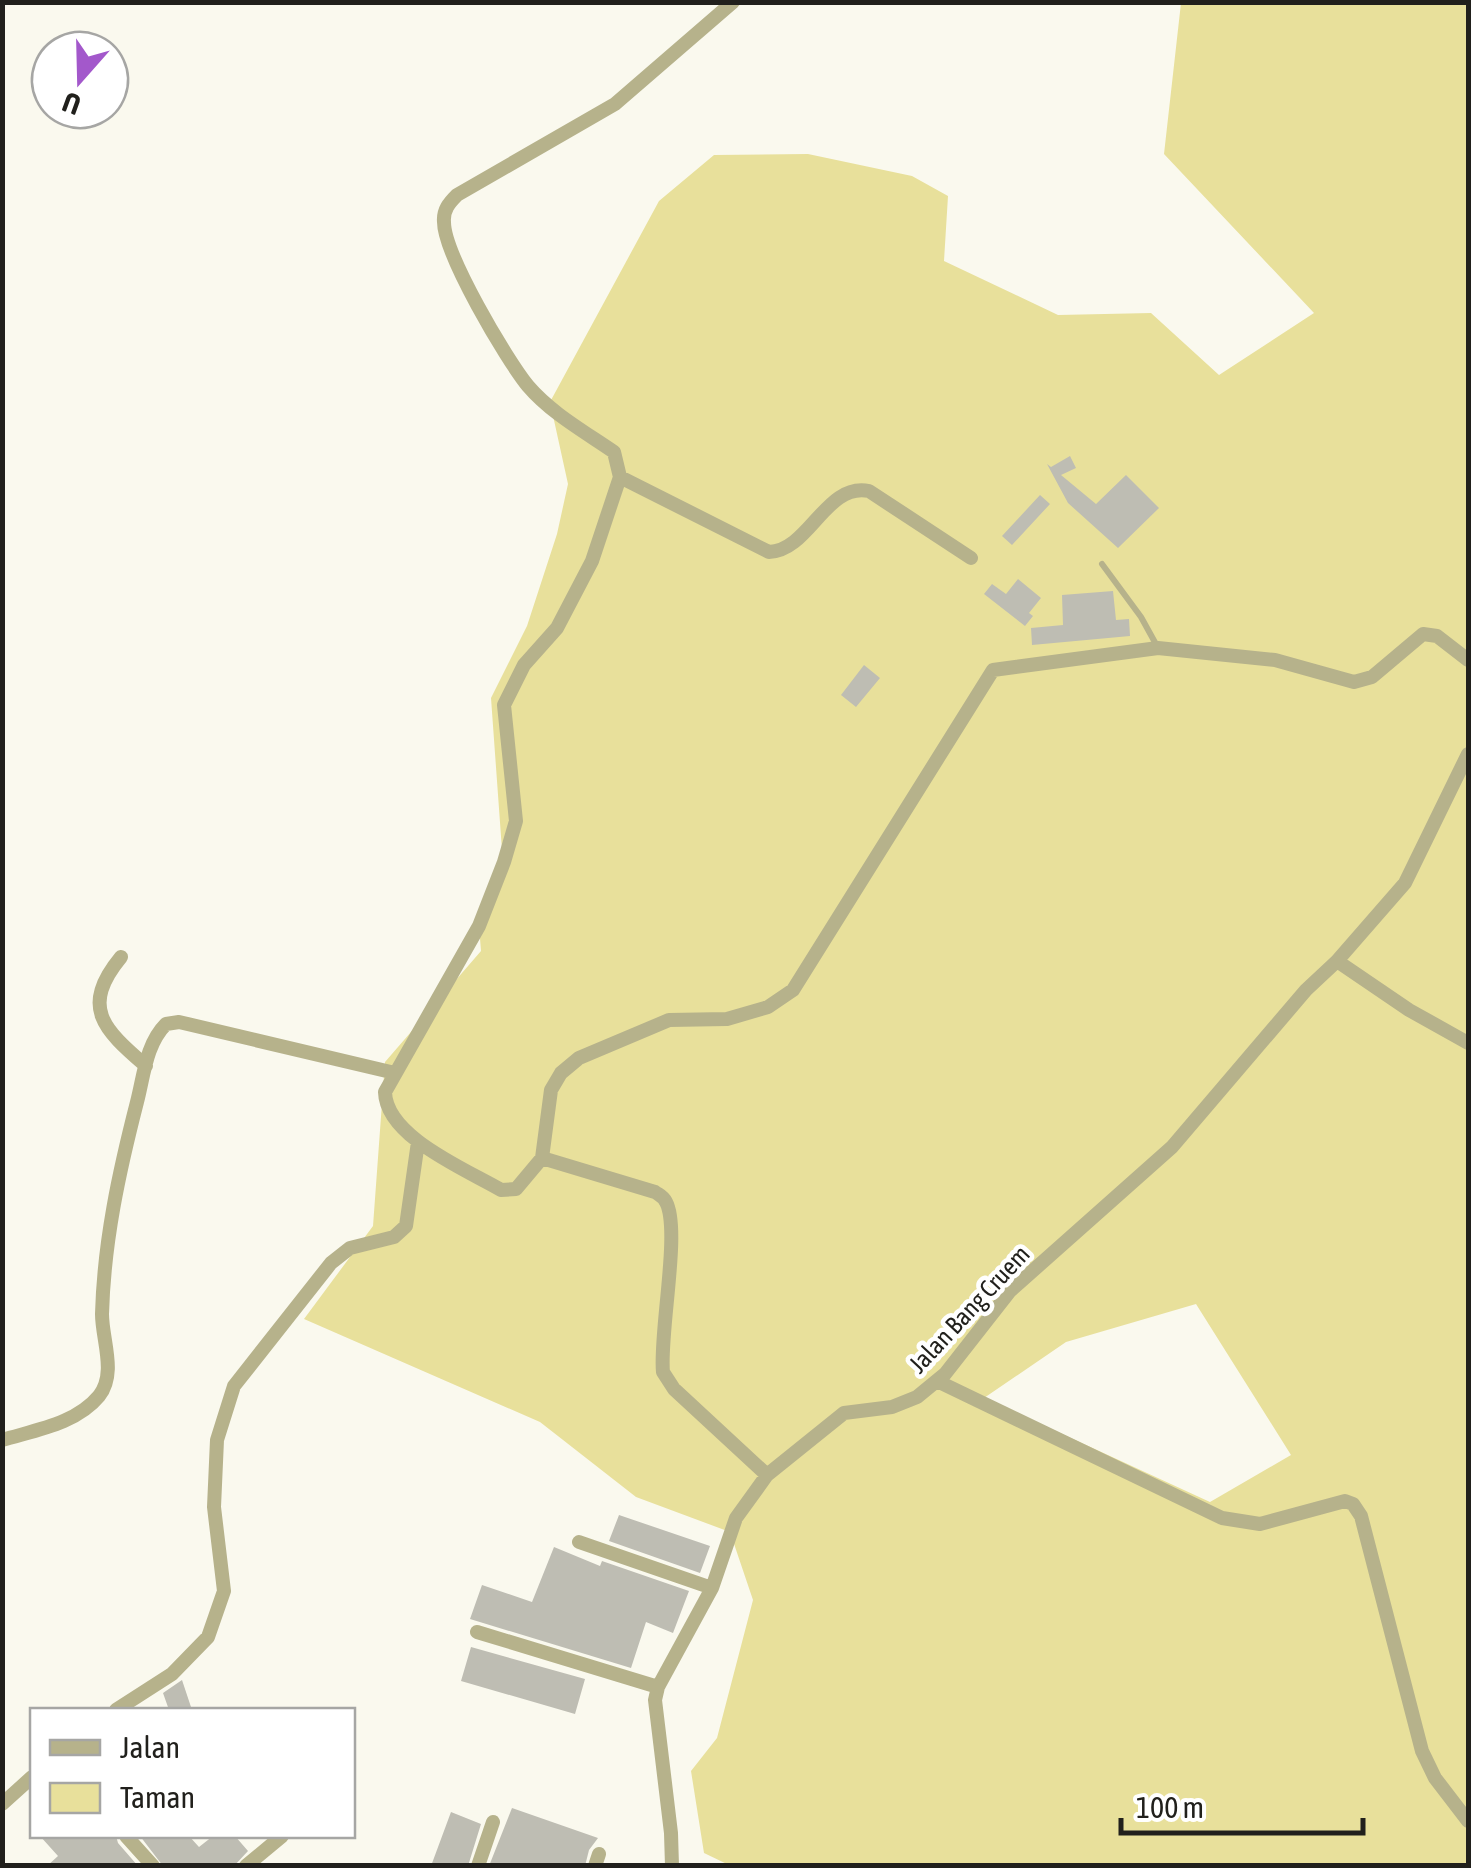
<svg xmlns="http://www.w3.org/2000/svg" width="1471" height="1868" font-family="'Asap Condensed',sans-serif">
<style>
.green{fill:#e8e09b;fill-rule:evenodd}
.building{fill:#bebdb3}
.lines{fill:none;stroke-linecap:round;stroke-linejoin:round}
.lane{stroke:#b6b28b;stroke-width:6}
.street{stroke:#b6b28b;stroke-width:14}
.labels{text-anchor:middle;dominant-baseline:central;stroke-width:9;stroke-linejoin:round;paint-order:stroke}
.street-label{font-size:25px;fill:#21201c;stroke:#fff}
</style>
<rect width="100%" height="100%" fill="#faf9ee"/>
<path class="green" d="M1181 3H1468V1865H729L704 1853 691 1771 717 1738 753 1600 730 1532 636 1497 540 1422 304 1319 373 1226 385 1062 481 951 479 926 502 850 491 698 527 626 557 534 568 484 550 402 659 201 714 155 808 154 912 176 948 196 944 261 1058 315 1151 313 1219 375 1314 313 1164 154ZM1196 1304 1291 1455 1210 1502 984 1398 1066 1342Z"/>
<path class="building" d="M1070 456 1076 468 1061 475 1096 504 1126 475 1159 508 1118 548 1068 503 1047 464 1051 467Z
M1040 495 1050 504 1012 545 1002 536Z
M1018 579 1041 598 1029 613 1033 616 1025 626 984 594 992 584 1006 594Z
M1113 591 1116 620 1129 619 1130 636 1032 645 1031 628 1063 625 1062 595Z
M864 665 880 678 856 707 841 695Z
M619 1515 710 1546 700 1573 609 1541Z
M554 1547 600 1566 602 1561 689 1591 673 1633 646 1622 631 1668 470 1619 482 1585 532 1602Z
M471 1647 585 1679 575 1714 461 1681Z
M182 1680 192 1710H169L163 1693Z
M512 1808 598 1838 589 1850 585 1866H489Z
M451 1812 481 1824 468 1866H431Z
M40 1836H116L118 1843 138 1866H47L58 1856Z
M140 1836H189L199 1847 213 1836H235L248 1851 234 1866H163Z"/>
<g class="lines">
<path class="lane" d="M1102 564 1141 617 1157 646"/>
<path class="street" d="M733 2 615 104 457 195C449 203 443 210 444 222 444 254 506 359 528 386 551 413 585 432 614 452L620 477 592 561 557 628 524 665 504 705 516 821 504 862 479 926 385 1092C386 1137 467 1170 501 1190L516 1189 542 1158 551 1090 561 1073 579 1058 669 1020 727 1019 768 1007 793 990 993 670 1158 648 1275 660 1354 682 1372 677 1423 634 1437 636 1468 660
M620 477 769 552C809 551 826 482 869 491L971 558
M121 957C80 1007 103 1029 146 1066
M1337 961 1409 1010 1468 1043
M542 1158 655 1192C661 1196 663 1196 666 1202 681 1230 659 1334 663 1372L674 1389 767 1475
M937 1381 1222 1518 1260 1524 1345 1501 1353 1504 1361 1516 1422 1751 1435 1778 1468 1821
M2 1440C35 1430 76 1424 99 1396 117 1373 102 1340 102 1314 104 1241 119 1172 137 1102 144 1075 146 1044 166 1024L179 1022 395 1073
M579 1542 712 1588
M477 1632 658 1687
M116 1710 172 1674 208 1637 224 1591 214 1507 217 1440 234 1386 331 1263 350 1248 394 1237 406 1226 418 1142
M2 1804 32 1777
M126 1836 153 1866
M246 1866 282 1836
M478 1866 493 1822
M595 1866 599 1854
M672 1866 671 1833 655 1700 658 1687 712 1588 736 1518 767 1475 844 1413 892 1407 917 1397 945 1374 1010 1291 1172 1147 1306 990 1337 961 1405 883 1468 754"/>
</g>
<g class="labels">
<g class="street-label">
<text transform="translate(969 1309) rotate(-47)">Jalan Bang Cruem</text>
</g>
</g>
<rect width="1471" height="1868" fill="none" stroke="#21201c" stroke-width="10"/>
<rect x="30" y="1708" width="325" height="130" fill="#ffffff" stroke="#a6a6a4" stroke-width="2.5"/>
<rect x="50" y="1740" width="50" height="15" fill="#b6b28b" stroke="#a6a6a4" stroke-width="2.5"/>
<text x="120" y="1758" font-size="30" fill="#21201c">Jalan</text>
<rect x="50" y="1783" width="50" height="30" fill="#e8e09b" stroke="#a6a6a4" stroke-width="2.5"/>
<text x="120" y="1808" font-size="30" fill="#21201c">Taman</text>
<g transform="translate(80 80) rotate(200)"><circle r="48" fill="#ffffff" stroke="#a6a6a4" stroke-width="2.5"/>
<path d="M0-8L18 38L0 25L-18 38Z" fill="#a358cb"/>
<text y="-15" font-size="28" font-weight="bold" text-anchor="middle" fill="#21201c">U</text>
</g>
<path d="M1121 1818v15h242v-15" fill="none" stroke="#21201c" stroke-width="5"/>
<text x="1136" y="1818" font-size="30" fill="#21201c" stroke="#ffffff" stroke-width="8" paint-order="stroke">100 m</text>
</svg>
